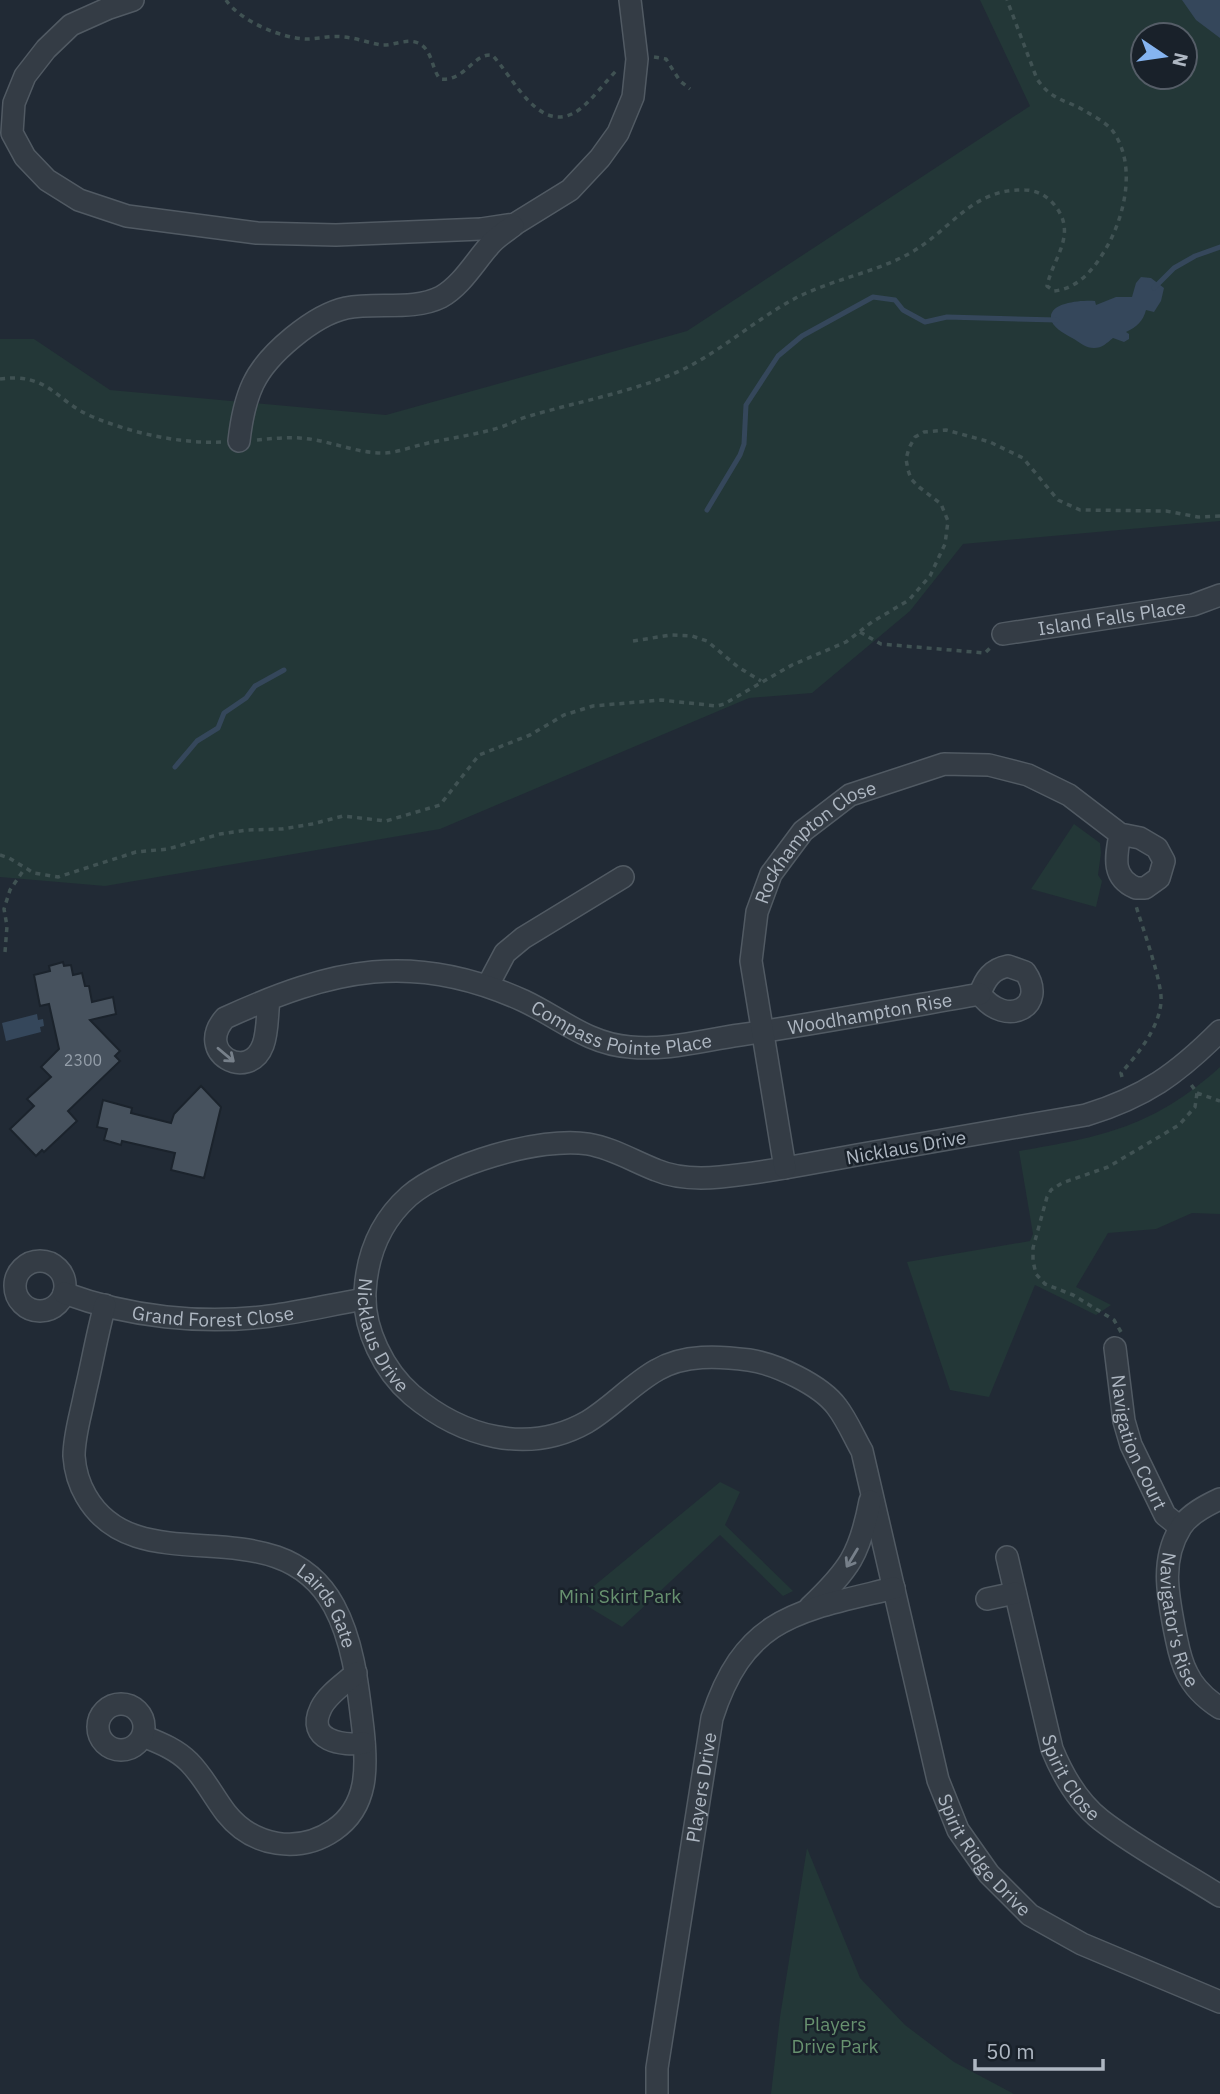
<svg xmlns="http://www.w3.org/2000/svg" width="1220" height="2094" font-family="'IBM Plex Sans',sans-serif">
<style>
.green{fill:#233737;fill-rule:evenodd}
.water{fill:#35475b}
.lines{fill:none;stroke-linecap:round;stroke-linejoin:round}
.stream{stroke:#35475b;stroke-width:5}
.building{fill:#47525e;stroke:#1b232c;stroke-width:2}
.minor-casing{stroke:#515a63;stroke-width:24}
.path{stroke:#405253;stroke-width:3.5;stroke-dasharray:5 5;stroke-linecap:butt}
.minor{stroke:#343c45;stroke-width:21}
.oneway{stroke:#77808a}
.labels{text-anchor:middle;dominant-baseline:central;stroke-width:5;stroke-linejoin:round;paint-order:stroke}
.number-label{font-size:16px;fill:#949ea9}
.street-label{font-size:19px;fill:#aeb7c2;stroke:#19212a}
.park-label{font-size:19px;fill:#67916f;stroke:#19212a}
</style>
<rect width="100%" height="100%" fill="#212a35"/>
<path class="green" d="M980 0H1220V521L963 544 910 611 812 693 749 698 440 829 105 886 0 877V339H34L110 390 386 415 687 331 1030 106ZM1143 35H1185V77H1143Z
M1074 824 1100 843 1101 853 1098 875 1102 881 1096 907 1031 889Z
M1220 1067V1214L1192 1213 1156 1229 1108 1233 1076 1287 1111 1305 1096 1315 1035 1285 989 1397 950 1390 907 1262 1030 1241 1033 1234 1019 1151C1103 1137 1155 1126 1220 1067Z
M720 1482 740 1492 725 1525 793 1591 783 1596 720 1535 622 1627 577 1600Z
M807 1848 860 1978 905 2025 954 2062 1014 2094H771L780 2017Z"/>
<path class="water" d="M1182 0H1220V38L1196 20Z
M1141 277 1151 278 1164 288 1161 301 1154 312 1146 310C1143 321 1137 327 1126 332L1129 334V339L1124 342 1113 338C1107 343 1102 348 1094 348 1086 348 1080 343 1074 339 1067 335 1055 329 1052 322 1044 302 1083 300 1095 301L1096 305 1116 297H1132L1136 283Z
M37 1014 38 1020 43 1019 44 1026 40 1027 41 1032 6 1041 2 1023Z"/>
<g class="lines">
<path class="stream" d="M1154 288 1174 268 1195 256 1220 247
M707 510 740 455 744 444 746 405 778 356 802 336 873 297 895 300 903 310 925 322 947 317 1057 320
M175 767 197 741 218 728 224 713 246 698 255 686 284 670"/>
</g>
<path class="building" d="M63 962 64 966 71 965 73 975 82 973 85 986H89L92 1002 113 997 116 1014 90 1020 120 1051 115 1056 120 1061 68 1111 77 1121 44 1152 42 1150 36 1156 10 1129 34 1106 27 1099 51 1077 41 1067 59 1049 49 1004 40 1006 34 975 50 971 49 966Z
M201 1086 221 1107 204 1178 171 1170 175 1153 122 1141 121 1145 104 1140 107 1129 97 1127 103 1100 132 1108 131 1113 171 1123 174 1114Z"/>
<g class="lines">
<defs>
<g id="minor">
<path d="M133 0 109 8 71 25 46 49 25 76 14 103 12 133 25 157 47 180 79 200 127 216 257 233 336 235 481 229 515 224 570 190 600 158 618 133 633 97 637 59 630 0"/>
<path d="M239 441C241 423 245 401 253 384 267 354 314 315 346 308 377 302 413 311 441 297 461 286 474 263 489 246 495 238 505 232 513 226"/>
<path id="s1" d="M1003 634 1193 605 1220 595"/>
<path d="M1008 966 1025 972C1049 1006 1006 1029 980 994 985 979 992 969 1008 966Z"/>
<path d="M488 985 505 953 523 938 623 877"/>
<path id="s2" d="M269 1000C267 1014 268 1032 263 1045 249 1083 194 1053 225 1018 332 969 413 950 524 1001 560 1018 588 1044 630 1047 666 1051 704 1040 740 1035 820 1023 900 1008 980 994"/>
<path id="s3" d="M1220 1031C1177 1074 1145 1097 1086 1115 1010 1128 933 1142 857 1155 811 1163 766 1173 720 1177 699 1179 675 1178 656 1170 633 1161 612 1148 588 1144 541 1136 445 1165 409 1196 381 1221 367 1255 365 1292 363 1329 384 1371 412 1395 461 1436 527 1456 587 1422 612 1407 632 1384 657 1370 684 1354 719 1356 749 1360 776 1364 821 1385 837 1407 847 1420 854 1437 862 1451L938 1780 958 1830 989 1874 1030 1915 1082 1944 1220 2002"/>
<path id="s4" d="M785 1168 751 961 757 912 771 874 803 831 850 795 944 764 989 765 1028 775 1069 795 1120 834 1140 838 1157 848 1164 861 1159 878 1145 888H1136C1111 877 1116 857 1120 834"/>
<circle cx="40" cy="1286" r="25"/>
<path id="s5" d="M64 1293C129 1317 202 1325 270 1316 302 1312 333 1304 365 1299"/>
<path id="s6" d="M105 1305C97 1334 92 1364 85 1393 81 1414 74 1435 74 1456 75 1470 79 1484 86 1496 138 1587 277 1502 334 1606 354 1643 358 1688 363 1729 367 1766 369 1806 334 1830 299 1854 253 1847 226 1813 213 1796 204 1777 189 1762 176 1749 160 1743 143 1736"/>
<path id="s7" d="M1115 1348 1124 1421 1131 1445 1165 1515 1180 1527"/>
<path id="s8" d="M1220 1499C1207 1505 1189 1514 1181 1527 1160 1560 1168 1596 1175 1632 1178 1646 1180 1660 1187 1673 1194 1688 1206 1699 1220 1708"/>
<path id="s9" d="M1007 1557 1052 1749C1063 1776 1078 1802 1101 1820 1137 1848 1181 1871 1220 1896"/>
<path d="M987 1599 1015 1593"/>
<path d="M810 1607C849 1570 860 1554 870 1501"/>
<path d="M356 1673C345 1683 327 1695 321 1708 305 1741 343 1746 364 1743"/>
<circle cx="121" cy="1727" r="23"/>
<path id="s10" d="M657 2094V2068L712 1718C745 1615 800 1611 894 1588"/>
</g>
</defs>
<use href="#minor" class="minor-casing"/>
<path class="path" d="M226 0C240 21 281 38 306 39 319 39 331 35 344 37 357 38 369 43 381 45 393 46 407 38 418 43 433 50 431 68 440 79 465 82 473 53 492 55 513 76 540 139 580 109 591 101 606 81 618 69
M654 57 666 59 680 81 690 89
M0 379C49 372 56 402 93 417 132 433 180 444 222 442
M257 440C276 438 296 436 315 440 338 444 359 453 383 453 396 453 411 447 424 444 450 438 476 435 501 427 510 424 517 420 526 417 573 403 622 394 668 376 714 358 751 322 794 299 832 279 875 273 912 252 952 229 972 188 1025 190 1037 190 1049 197 1056 207 1077 235 1053 258 1047 286L1054 291C1081 288 1097 265 1109 243 1126 211 1136 162 1112 130 1106 123 1094 116 1085 111 1065 99 1052 101 1037 79L1007 0
M860 632 881 644 985 653 991 647
M633 641 671 635 692 636 707 641 738 667 761 681
M0 855 9 858 34 873 58 877 136 852 168 849 220 834 247 830 282 829 312 824 343 816 386 821 440 805 479 755 530 735 564 715 593 706 661 700 717 706 724 704 792 665 846 642 872 622 909 600 930 576 945 544 948 521 941 504 919 487 911 479 908 470 906 459 909 448 915 437 924 432 946 430 990 442 1023 458 1058 500 1080 510 1166 511 1198 517 1220 516
M5 952 7 926 4 909 10 890 25 868
M1122 1077 1121 1073C1138 1054 1159 1028 1161 1002 1163 984 1142 926 1136 906
M1197 1093 1220 1101
M1121 1332 1114 1320 1073 1295 1045 1284 1036 1274 1033 1261V1248L1047 1197 1051 1190 1062 1183 1108 1167 1179 1125 1195 1107 1197 1093 1190 1083"/>
<use href="#minor" class="minor"/>
</g>
<defs><path id="oneway-shaft" d="M-6 0H5M1.5-3L5.5 0L1.5 3" fill="none" stroke-width="1.6" stroke-linecap="round" stroke-linejoin="round" transform="scale(1.75)"/></defs>
<g class="oneway">
<use href="#oneway-shaft" transform="translate(226 1055) rotate(40)"/>
<use href="#oneway-shaft" transform="translate(852 1558) rotate(121)"/>
</g>
<g class="labels">
<g class="number-label">
<text x="83" y="1060">2300</text>
</g>
<g class="street-label">
<text stroke="none"><textPath href="#s1" startOffset="110">Island Falls Place</textPath></text>
<text stroke="none"><textPath href="#s4" startOffset="354">Rockhampton Close</textPath></text>
<text stroke="none"><textPath href="#s2" startOffset="808">Woodhampton Rise</textPath></text>
<text stroke="none"><textPath href="#s2" startOffset="553">Compass Pointe Place</textPath></text>
<text transform="translate(906 1147) rotate(-10)">Nicklaus Drive</text>
<text stroke="none"><textPath href="#s5" startOffset="152">Grand Forest Close</textPath></text>
<text stroke="none"><textPath href="#s3" startOffset="1015">Nicklaus Drive</textPath></text>
<text stroke="none"><textPath href="#s7" startOffset="98">Navigation Court</textPath></text>
<text stroke="none"><textPath href="#s6" startOffset="478">Lairds Gate</textPath></text>
<text stroke="none"><textPath href="#s8" startOffset="145">Navigator's Rise</textPath></text>
<text stroke="none"><textPath href="#s9" startOffset="231">Spirit Close</textPath></text>
<text stroke="none"><textPath href="#s10" startOffset="310">Players Drive</textPath></text>
<text stroke="none"><textPath href="#s3" startOffset="2034">Spirit Ridge Drive</textPath></text>
</g>
<g class="park-label">
<text x="620" y="1596">Mini Skirt Park</text>
<text x="835" y="2024">Players<tspan x="835" dy="22">Drive Park</tspan></text>
</g>
</g>
<g transform="translate(1164 56) rotate(103)"><circle r="33" fill="#19212a" stroke="#555d67" stroke-width="2"/>
<path d="M0-5L12 26L0 18L-12 26Z" fill="#85b4f0"/>
<text y="-10" font-size="19" font-weight="bold" text-anchor="middle" fill="#aeb7c2">N</text>
</g>
<path d="M975 2059v10h128v-10" fill="none" stroke="#aeb7c2" stroke-width="3.5"/>
<text x="986" y="2059" font-size="21" fill="#aeb7c2" stroke="#19212a" stroke-width="5" paint-order="stroke">50 m</text>
</svg>
